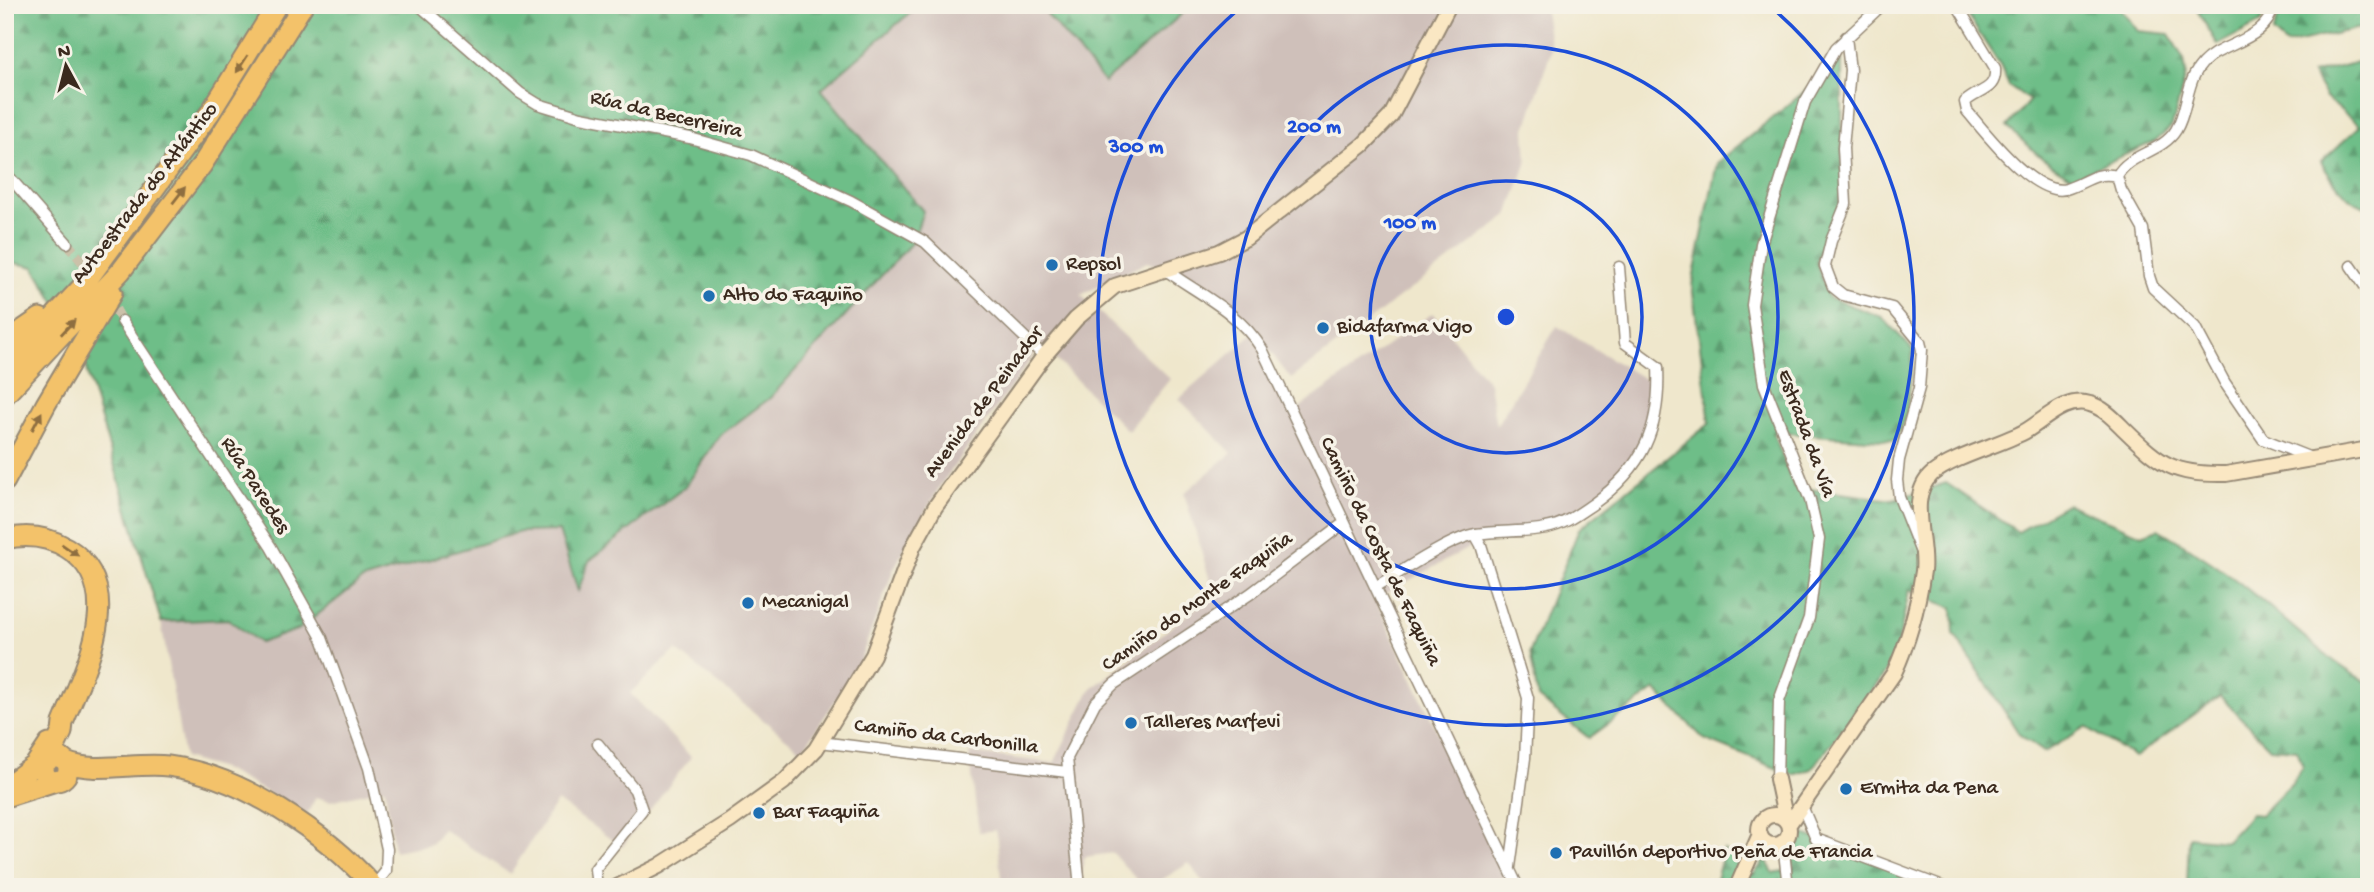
<svg xmlns="http://www.w3.org/2000/svg" width="2374" height="892" font-family="'Gochi Hand',sans-serif">
<style>
.industrial{fill:#cfc0ba}
.forest{fill:url(#forest-firs);stroke:#547453;stroke-width:2}
.lines{fill:none;stroke-linecap:round;stroke-linejoin:round}
.street-tunnel{stroke:#cbc1a9;stroke-width:10;stroke-dasharray:10 5;stroke-linecap:butt}
.street-casing{stroke:#958875;stroke-width:13}
.secondary-casing{stroke:#958875;stroke-width:18}
.highway-casing{stroke:#958875;stroke-width:23}
.street{stroke:#fff;stroke-width:10}
.secondary{stroke:#fae7c3;stroke-width:14}
.highway{stroke:#f3c26a;stroke-width:19}
.oneway{fill:#8e6e40}
.ring{fill:none;stroke:#1d4ed8;stroke-width:3.5}
.poi-dot{fill:#1f6fb2;stroke:#f7f3e8;stroke-width:2.5}
.labels{text-anchor:middle;dominant-baseline:central;stroke-width:7;stroke-linejoin:round;paint-order:stroke}
.street-label{font-size:21px;fill:#3b2a1e;stroke:#f7f3e8}
.poi-label{font-size:21px;fill:#3b2a1e;stroke:#f7f3e8;text-anchor:start}
.centre{fill:#1d4ed8;stroke:#f7f3e8;stroke-width:3.5}
.ring-label{font-size:21px;text-anchor:middle;font-weight:bold;fill:#1d4ed8;stroke:#f7f3e8;stroke-width:7;stroke-linejoin:round;paint-order:stroke}
</style>
<defs>
<pattern id="forest-firs" width="22" height="20" patternUnits="userSpaceOnUse" patternTransform="scale(1.75)"><rect width="22" height="20" fill="#6ebe88"/><path d="M5 1l3.5 6h-7zM16 11l3.5 6h-7z" fill="#5c9b6f"/></pattern>
</defs>
<rect width="100%" height="100%" fill="#f7f3e8"/>
<filter id="ink" filterUnits="userSpaceOnUse"><feTurbulence type="fractalNoise" baseFrequency=".0143" numOctaves="2"/><feDisplacementMap in="SourceGraphic" scale="14" xChannelSelector="R" yChannelSelector="G"/><feConvolveMatrix kernelMatrix="1 2 1 2 8 2 1 2 1" color-interpolation-filters="sRGB"/></filter>
<filter id="wash" filterUnits="userSpaceOnUse"><feTurbulence type="fractalNoise" baseFrequency=".00686" numOctaves="4" result="noise"/><feDisplacementMap in="SourceGraphic" scale="28" xChannelSelector="R" yChannelSelector="G"/><feGaussianBlur stdDeviation="1.57" result="paint"/><feColorMatrix in="noise" values="0 0 0 0 0 0 0 0 0 0 0 0 0 0 0 0 0 1.4 0 .05"/><feComposite in="paint" operator="in"/></filter>
<g filter="url(#wash)">
<rect width="100%" height="100%" fill="#efe7cc"/>
<path class="industrial" d="M919 5H1039L1104 82 1192 5H1540L1545 11 1551 50 1525 132 1527 161 1508 216 1291 379 1231 300 1188 277 1147 262 1081 295 1170 379 1128 431 1041 345 940 486 894 568 858 666 802 751 676 650 630 693 691 757 622 847 557 801 510 874 443 829 431 844 394 851 385 788 330 801 316 797 307 814 225 770 184 758 161 622 228 619 299 629 362 580 520 532 560 531 578 590 589 562 686 486 719 436 770 398 923 211 820 89Z
M1433 313 1489 383 1496 426 1557 326 1651 383 1648 415 1637 448 1621 477 1562 519 1472 546 1375 599 1510 887H1207L1189 863 1150 887H1143L1113 853 1084 857 1081 887H1002L996 830 979 832 969 753 1054 763 1090 690 1214 594 1184 493 1232 453 1179 399 1253 334 1292 413Z"/>
<path class="forest" d="M5 5H919L821 89 923 211 913 241 770 398 719 436 686 486 589 561 578 591 559 531 520 532 362 580 299 629 260 643 228 619 161 622 87 373 84 351 34 267 5 261Z
M1039 5H1192L1104 82Z
M1961 5H2118L2138 31 2169 34 2184 60 2186 74 2172 126 2156 141 2073 178 2043 159 2007 127 2030 100 2009 86 2001 67Z
M2194 5H2266L2261 22 2218 45Z
M2282 5H2369V26L2286 45 2273 33Z
M2369 59V208C2348 203 2331 179 2321 162L2360 126 2326 98 2312 74Z
M1842 61V200L1816 262 1828 297 1882 317 1913 350 1907 413 1895 441 1773 432 1794 487 1893 500 1946 483 2018 532 2067 504 2142 535 2158 529C2193 549 2230 574 2261 600 2297 629 2328 662 2369 683V887H2187L2189 837 2226 841 2251 814 2260 815 2292 783 2303 766 2297 750 2270 748 2220 696 2135 757 2086 727 2044 752 2020 735 1954 634 1953 608 1909 590 1898 645 1886 672 1812 769 1793 775 1704 739 1655 690 1589 738 1538 698 1530 652 1579 529 1710 423 1692 285 1717 163Z
M1804 834 1941 887H1714L1724 850 1753 875 1766 859 1773 873 1794 869 1792 847Z"/>
</g>
<g filter="url(#ink)">
<g class="lines">
<path class="street-tunnel" d="M67 243 93 275
M108 296 122 321"/>
<defs>
<path id="street" d="M419 5 520 93 538 104 581 117 690 138 751 155 851 201 925 242 1044 356
M1957 5 1995 68C1997 91 1979 89 1965 102L1967 111C1985 132 2034 197 2066 189 2086 183 2094 171 2117 176
M2274 5C2267 36 2238 40 2214 54 2183 73 2191 105 2176 130 2162 153 2129 153 2117 176L2121 190 2143 229 2149 276 2153 288 2195 327 2225 383 2263 439 2311 458
M1846 37 1850 70 1843 148 1846 204 1831 241 1825 266 1833 287 1843 295 1892 308 1920 342 1922 350 1919 388 1899 460 1897 480 1899 497 1920 550
M5 172 67 243
M2351 266 2369 292
M1164 269C1199 294 1238 311 1262 349L1518 887
M122 321 271 547 322 638 369 768 387 849 386 871 374 886
M1475 534 1481 545 1528 698 1525 758 1510 867
M1377 586C1401 572 1451 538 1476 534 1499 530 1523 533 1546 528 1564 525 1578 514 1593 504 1643 468 1661 428 1658 367L1625 343 1619 267
M820 742 1067 772
M1777 779 1779 701 1809 618 1819 539 1810 500 1764 384 1752 305 1761 244 1805 102 1836 48 1882 5
M1802 806 1816 839 1943 887
M1783 843 1788 887
M597 887 595 869 642 810 635 790 598 744
M1080 887 1067 758 1095 703 1114 684 1250 594 1344 523"/>
<path id="secondary" d="M1777 779 1786 821
M1759 830a15 15 0 1 1 30 0a15 15 0 1 1-30 0Z
M1789 824 1894 673C1908 643 1918 605 1923 571 1927 542 1906 497 1932 474 1955 456 1997 446 2024 432 2044 421 2065 396 2090 404 2104 408 2114 419 2124 429 2161 465 2173 475 2226 474L2369 449
M617 887 659 866 730 821 784 782 816 749 873 655 913 547 935 507 1044 356 1076 319 1115 286 1219 252 1246 238 1363 145 1391 116 1449 5
M1737 887 1760 834"/>
<path id="highway" d="M5 342 40 318
M5 369 83 286 210 113 277 5
M5 395 121 271 202 165 303 5
M5 481 46 404 112 293
M5 539C27 534 47 536 67 548 130 587 83 672 63 723L62 732 48 761
M44 769a12 12 0 1 1 24 0a12 12 0 1 1-24 0Z
M66 762C94 774 137 762 168 766 241 775 326 833 374 887
M5 787 35 765 49 744
M5 797 59 780"/>
</defs>
<use href="#street" class="street-casing"/>
<use href="#secondary" class="secondary-casing"/>
<use href="#highway" class="highway-casing"/>
<use href="#street" class="street"/>
<use href="#secondary" class="secondary"/>
<use href="#highway" class="highway"/>
</g>
<defs><path id="oneway-solid" d="M-6-.8H1V-3.2L6.5 0L1 3.2V.8H-6Z" transform="scale(1.75)"/></defs>
<g class="oneway">
<use href="#oneway-solid" transform="translate(242 64) rotate(123)"/>
<use href="#oneway-solid" transform="translate(179 195) rotate(-52)"/>
<use href="#oneway-solid" transform="translate(68 327) rotate(-47)"/>
<use href="#oneway-solid" transform="translate(37 421) rotate(-62)"/>
<use href="#oneway-solid" transform="translate(70 550) rotate(35)"/>
</g>
</g>
<g class="ring">
<circle cx="1506" cy="317" r="136"/>
<circle cx="1506" cy="317" r="272"/>
<path d="M1771 7A408 408 0 1 1 1241 7"/>
</g>
<g class="poi-dot">
<circle cx="1052" cy="265" r="7"/>
<circle cx="709" cy="296" r="7"/>
<circle cx="1323" cy="328" r="7"/>
<circle cx="748" cy="603" r="7"/>
<circle cx="1131" cy="723" r="7"/>
<circle cx="1846" cy="789" r="7"/>
<circle cx="759" cy="813" r="7"/>
<circle cx="1556" cy="853" r="7"/>
</g>
<g class="labels">
<g class="street-label">
<text transform="translate(666 116) rotate(13)">Rúa da Becerreira</text>
<text transform="translate(146 194) rotate(-52)">Autoestrada do Atlántico</text>
<text transform="translate(985 403) rotate(-53)">Avenida de Peinador</text>
<text transform="translate(1805 434) rotate(70)">Estrada da Vía</text>
<text transform="translate(254 486) rotate(57)">Rúa Paredes</text>
<text transform="translate(1379 552) rotate(64)">Camiño da Costa de Faquiña</text>
<text transform="translate(1198 603) rotate(-35)">Camiño do Monte Faquiña</text>
<text transform="translate(946 738) rotate(7)">Camiño da Carbonilla</text>
</g>
<g class="poi-label">
<text x="1066" y="265">Repsol</text>
<text x="723" y="296">Alto do Faquiño</text>
<text x="1337" y="328">Bidafarma Vigo</text>
<text x="762" y="603">Mecanigal</text>
<text x="1145" y="723">Talleres Marfevi</text>
<text x="1860" y="789">Ermita da Pena</text>
<text x="773" y="813">Bar Faquiña</text>
<text x="1570" y="853">Pavillón deportivo Peña de Francia</text>
</g>
</g>
<circle cx="1506" cy="317" r="10" class="centre"/>
<g class="ring-label">
<text x="1314" y="132">200 m</text>
<text x="1136" y="152">300 m</text>
<text x="1410" y="228">100 m</text>
</g>
<rect width="2374" height="892" fill="none" stroke="#f7f3e8" stroke-width="28"/>
<g transform="translate(66 66) rotate(353)" stroke="#f7f3e8" stroke-width="5" paint-order="stroke">
<path d="M0-5L12 26L0 18L-12 26Z" fill="#3b2a1e"/>
<text y="-10" font-size="19" font-weight="bold" text-anchor="middle" fill="#3b2a1e">N</text>
</g>
</svg>
